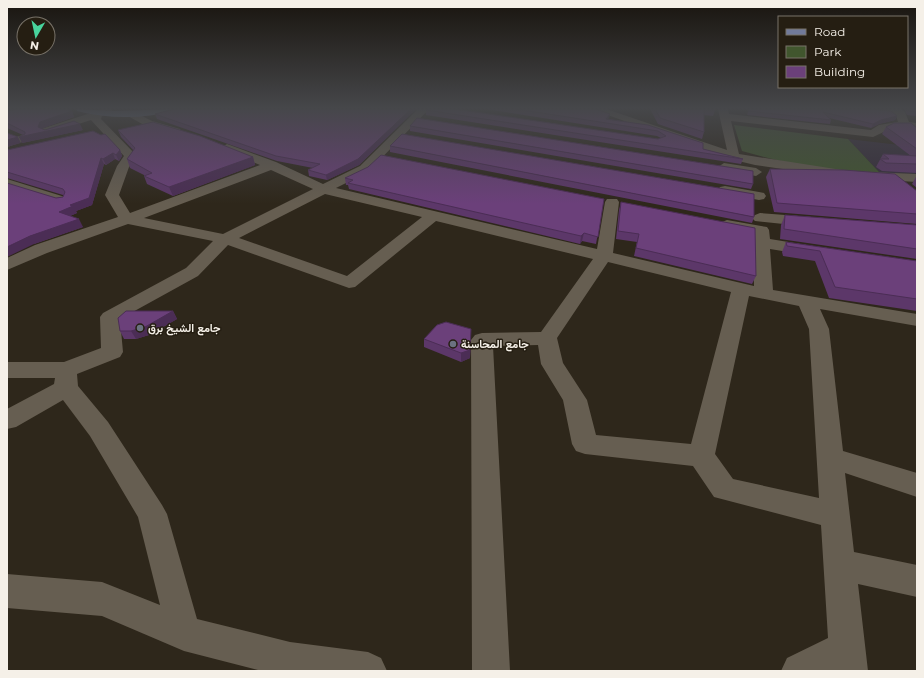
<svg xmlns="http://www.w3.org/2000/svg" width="924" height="678" font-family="Montserrat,Vazirmatn,sans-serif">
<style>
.industrial{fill:#352c3b}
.green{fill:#41562e}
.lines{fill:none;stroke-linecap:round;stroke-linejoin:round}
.minor{fill:#665e51;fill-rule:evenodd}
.major{fill:#717a9a;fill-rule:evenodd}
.wall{fill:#5c3769}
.shaded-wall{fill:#4b2d55}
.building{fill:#6b407a;stroke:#4b2d55}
.worship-dot{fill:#6b7280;stroke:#251e12;stroke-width:1.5}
.labels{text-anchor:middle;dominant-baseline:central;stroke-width:3;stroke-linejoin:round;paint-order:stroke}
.poi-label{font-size:11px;font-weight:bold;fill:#f5f0e8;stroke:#251e12;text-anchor:start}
</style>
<rect width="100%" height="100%" fill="#2e271b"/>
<path class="industrial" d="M848 139 917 147V174L880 173Z"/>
<path class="green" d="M734 125 848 139 880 173C834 173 786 164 742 151Z"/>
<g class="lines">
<path class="minor" d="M103 109H111L112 111 102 116 101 119 137 156 129 167 119 195 130 213 260 165 223 150 221 148 227 144 276 162 323 184 360 166 418 109H429L368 172 336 188 597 249 605 202 607 199H617L619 202 613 253 754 286 753 235 722 228 719 225 722 222 727 220 767 227 769 230 770 239 819 247 821 251 819 255 813 256 770 249 773 290 917 314V326L820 309 829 329 843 451 917 473V497L845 473 854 552 917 565V597L858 584 868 671H781L787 658 828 638 821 525 714 497 693 466 585 454 576 451 572 444 563 400 541 364 538 345 493 346 510 671H472L471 340 475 335 482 333 541 332 593 259 436 221 355 287 349 288 228 245 198 276 120 319 123 352 120 357 77 374 78 386 108 422 162 505 167 514 197 619 290 642 368 652 381 658 387 671H262L184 651 102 616 7 608V574L102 582 160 605 138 517 90 436 63 400 16 427 7 429V409L54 384 55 378H7V362H64L101 348 100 317 103 313 186 268 213 241 128 224 47 253 7 270V258L35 245 118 217 105 195 117 166 124 156 91 120 7 147V140ZM271 170 313 189 223 234 144 218ZM325 194 422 217 347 276 239 238ZM608 262 731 292 691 444 596 435 587 400 563 363 557 338ZM749 296 799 306 809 329 819 498 733 479 715 454Z
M591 109H606L727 150 718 109H728L729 114 871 130 879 125 898 122 896 115 873 112 868 109H901L905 112 909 122 917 123V129H890L873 137 731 121 739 154 842 170 843 173 842 176 837 177 755 165 730 159Z
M132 111 152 121 180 129 181 131 176 134 144 125 128 116 127 114Z
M724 163 756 168 762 172 756 176 720 170 718 167Z
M870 172 917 174V182L865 179 863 176Z
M7 179 65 197 67 200 65 203 60 204 7 187Z
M725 186 759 192 764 193 766 196 764 199 759 200 720 193 718 190 720 187Z
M760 213 812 217 817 219 820 222 817 225 812 227 755 221 752 218 755 215Z"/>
<path class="major" d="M76 109 114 111 175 109 174 111C142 119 109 119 77 111Z"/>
</g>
<path class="wall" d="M174 109H416L359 165 327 180 309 176 308 170 313 168 277 161 157 119 155 114Z
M486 109H596L610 114 608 119 648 125 703 149 743 159 741 164 426 115V110L658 139 661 138 657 136Z
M650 109H715V110L713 116 704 115V132L702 139 658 124Z
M749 109H873L897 116 895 120 879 124 871 128 829 118 831 120 830 124 747 115Z
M904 109H917V116L907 115Z
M7 111H72L74 117 43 128H42L45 130H83L22 143 23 135 7 128Z
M410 126 753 184 751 189 410 131Z
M886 127 917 128V173L882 171 876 167 883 154 911 156 882 134Z
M118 130 253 157 255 165 173 196 147 184 144 176V175L130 168 127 159 134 151 121 137Z
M390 146 754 217 752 223 390 152Z
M7 150H120L122 156 119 161 115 159 106 165 104 164 92 205 76 211 77 213 70 216 83 227 34 244 56 198 63 197V195L7 178Z
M770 169 917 191V224L774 212 766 177Z
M917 175V188L912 184Z
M345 178 604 199 596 244 582 241 580 244 349 189 348 185H346Z
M621 202 756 276 752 284 634 256 637 242 616 239 619 210Z
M785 215 917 225V259L780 239 781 225Z
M786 242 917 261V311L829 298 815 261 783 256 782 252Z
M173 311 177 319 149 335 136 339H124L120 331Z
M471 338 470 358 461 362 424 347V339Z"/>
<path class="shaded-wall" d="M411 109H416L359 165 327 180 326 175Z
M72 111 74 117 43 128 41 132 38 127 40 122Z
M610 114 609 118 606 123V119Z
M897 116 895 120 879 124 871 128 873 124 881 120Z
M80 124 83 130 22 143 19 137Z
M18 137 21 143 7 147V140Z
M120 150 122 156 119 161 116 155Z
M113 153 115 159 106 165 103 159Z
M253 157 255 165 173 196 169 187Z
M101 158 104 164 92 205 76 211 77 213 63 219 59 212 70 205Z
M79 219 83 227 34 244 7 257V247L30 236Z
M584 233 582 241 580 244 581 236Z
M173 311 177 319 149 335 136 339 131 331Z
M471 329 470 358 461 362V353Z"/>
<path class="building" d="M17 109H67L72 111 40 122 38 127 45 130 74 121 80 124 19 137 25 134V132L7 123V111Z
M174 109H411L358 159 326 175 308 170 320 164 276 156 155 114Z
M426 109H455L658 139 666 136 658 131 516 109H596L610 114 606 119 648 125 703 143V149L743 159 426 110Z
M655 109H704V132L660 118Z
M749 109H873L891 111 897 116 881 120 873 124 823 112 831 120 748 111Z
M908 109H917V112L909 111Z
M417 118 753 171V184L410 126Z
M153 122 200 136 253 157 169 187 144 176 152 173 127 159 135 148 118 130Z
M894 123H911L917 128V149L886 127Z
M93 131 101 135 105 134 120 150 116 155 113 153 103 159 101 158 89 198 70 205 73 206 59 212 79 219 30 236 7 247V183L56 198 63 197 65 192 63 189 7 172V150Z
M7 133 18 137 7 140Z
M402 134 754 194V217L390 146Z
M883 154 917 156V164L886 163 880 159H889Z
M381 155 604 199 598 237 584 233 581 236 348 183 353 180 345 178 368 167Z
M770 169 844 170 895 174 917 191V214L777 203Z
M621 202 755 228 756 276 636 248 639 234 618 231Z
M785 215 917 225V249L784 229Z
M786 242 917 261V299L835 287 820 251 787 246Z
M126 311H173L145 327 131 331H120L118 318Z
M446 322 471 329 470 350 461 353 424 339 437 325Z"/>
<linearGradient id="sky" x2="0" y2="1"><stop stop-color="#19150f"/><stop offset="0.53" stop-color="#46474a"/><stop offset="1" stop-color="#46474a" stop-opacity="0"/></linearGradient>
<rect width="924" height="204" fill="url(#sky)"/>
<g class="worship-dot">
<circle cx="140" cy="328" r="4"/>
<circle cx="453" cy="344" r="4"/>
</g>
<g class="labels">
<g class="poi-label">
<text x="148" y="328">جامع الشيخ برق</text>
<text x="461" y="344">جامع المحاسنة</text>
</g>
</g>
<rect width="924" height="678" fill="none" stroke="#f5f0e8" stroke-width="16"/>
<rect x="778" y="16" width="130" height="72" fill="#251e12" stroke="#787268"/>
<rect x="786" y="29" width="20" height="6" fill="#717a9a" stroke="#787268"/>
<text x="814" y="36" font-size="12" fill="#f5f0e8">Road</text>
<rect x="786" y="46" width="20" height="12" fill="#41562e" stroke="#787268"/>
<text x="814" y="56" font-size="12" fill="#f5f0e8">Park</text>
<rect x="786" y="66" width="20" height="12" fill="#6b407a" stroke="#787268"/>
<text x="814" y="76" font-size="12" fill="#f5f0e8">Building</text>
<g transform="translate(36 36) rotate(189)"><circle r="19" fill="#251e12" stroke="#787268"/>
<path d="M0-3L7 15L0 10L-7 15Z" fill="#48d49d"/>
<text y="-6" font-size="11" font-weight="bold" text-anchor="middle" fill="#f5f0e8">N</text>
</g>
</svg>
